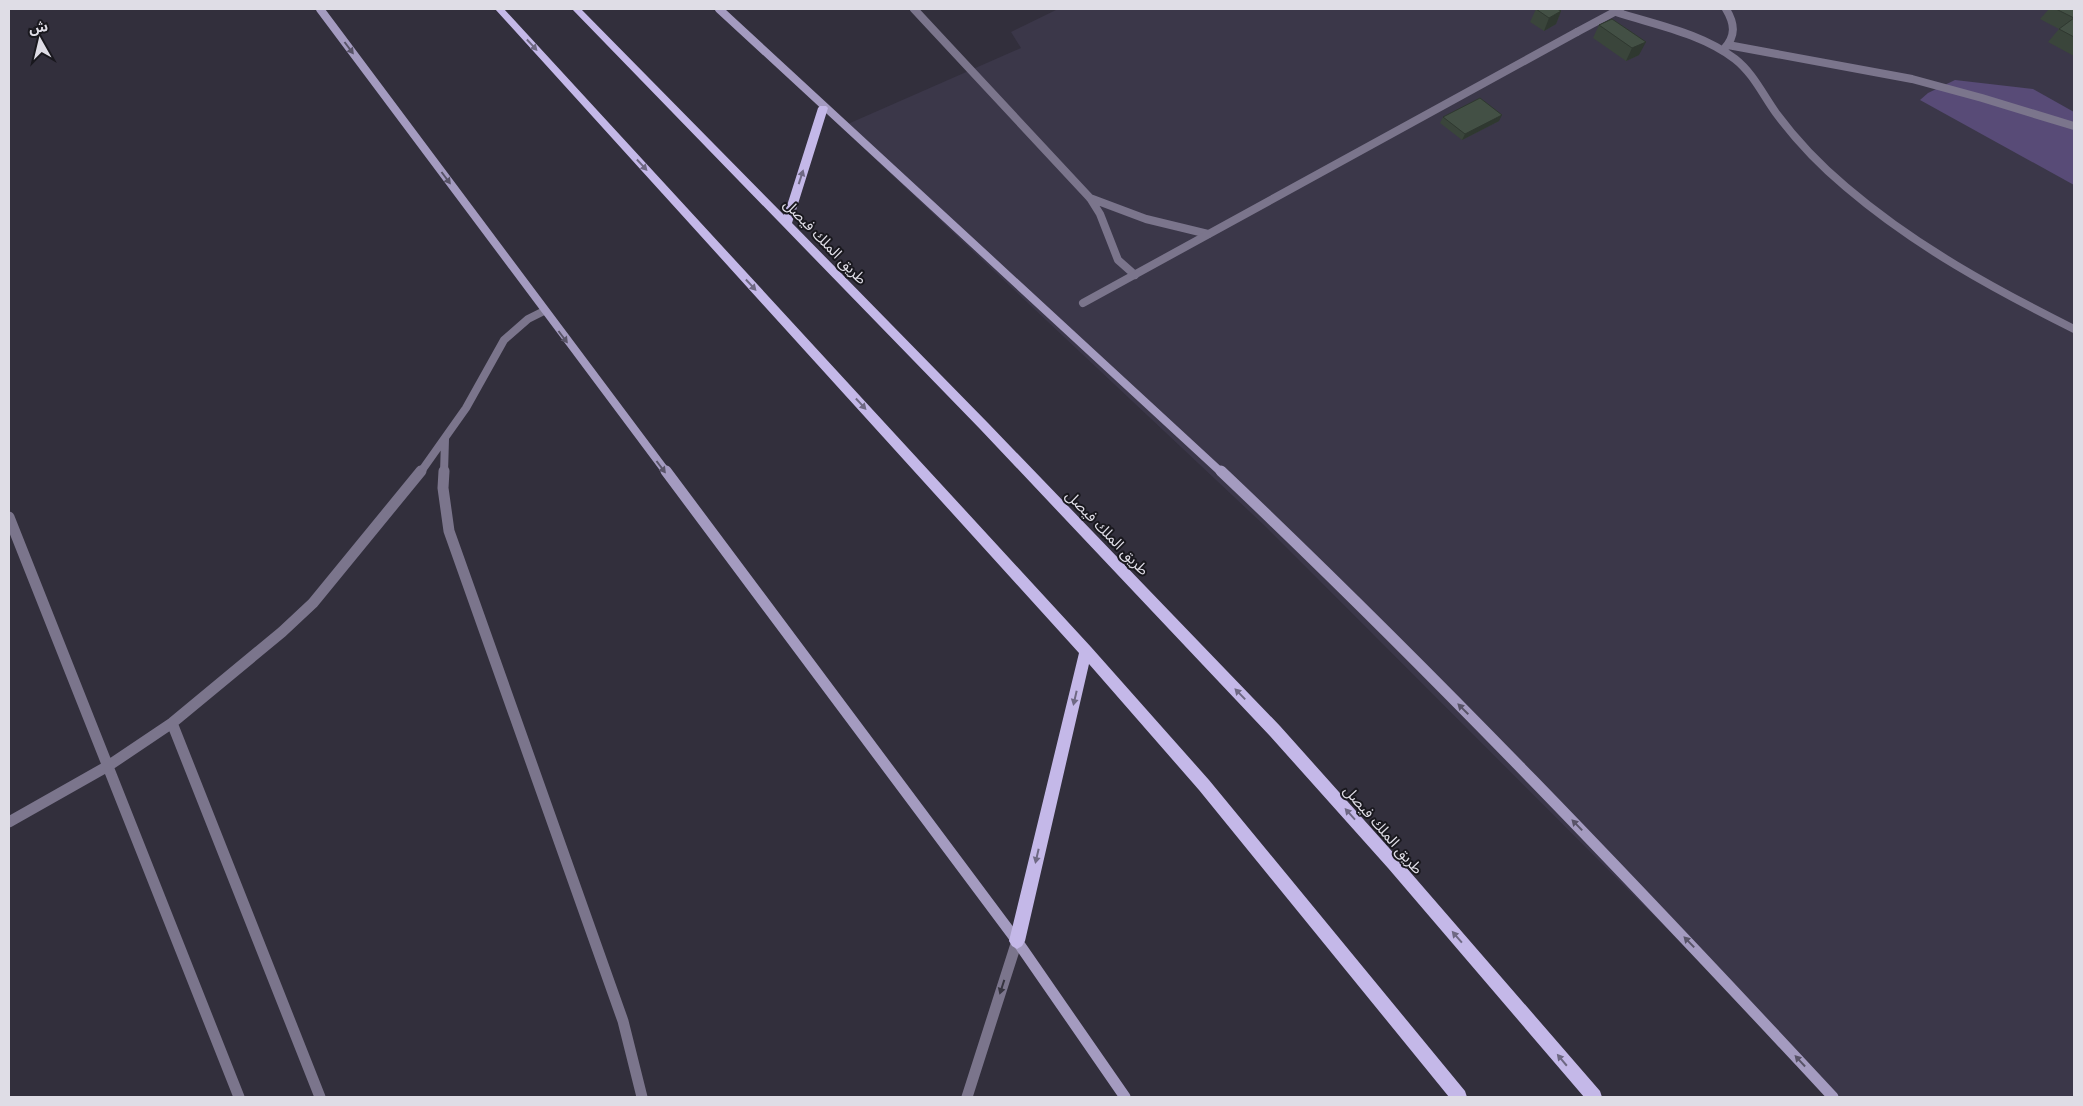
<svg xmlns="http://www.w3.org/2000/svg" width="2083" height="1106" font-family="Lato,'Noto Sans Arabic',sans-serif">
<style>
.built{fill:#3b3749}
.green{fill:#584b77}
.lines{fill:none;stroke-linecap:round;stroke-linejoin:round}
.lane-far1{stroke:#7b758c;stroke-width:8}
.lane{stroke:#7b758c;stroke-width:11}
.street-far1{stroke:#7b758c;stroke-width:8}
.street{stroke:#7b758c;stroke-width:11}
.secondary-far1{stroke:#a49bc0;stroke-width:8}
.secondary{stroke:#a49bc0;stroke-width:11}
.primary{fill:#c4b8e8;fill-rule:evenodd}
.wall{fill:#3a453b}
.shaded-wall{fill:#2f3830}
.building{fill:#435045;stroke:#2f3830}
.oneway{fill:#6e6883}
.oneway2{fill:#585367}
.oneway3{fill:#36343f}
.labels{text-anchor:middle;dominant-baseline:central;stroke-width:4;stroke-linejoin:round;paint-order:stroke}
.street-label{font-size:15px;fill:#dfdde6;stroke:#19181e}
</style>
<rect width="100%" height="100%" fill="#322f3c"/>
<path class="built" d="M1058 9H2074V1097H1835L1266 527 841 127 1021 48 1011 32Z"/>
<path class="green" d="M1955 80 2033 89 2074 112V185L1920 100 1928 93Z"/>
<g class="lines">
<path class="lane-far1" d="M914 9 1090 198 1100 214 1118 260 1135 275
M1616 12C1656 25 1701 33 1735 59 1753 73 1763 95 1776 113 1796 140 1821 166 1846 187 1915 246 1994 289 2074 329
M1577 32 1620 9
M1728 45 1912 79 1982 98 2074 126
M1724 49C1736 36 1735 24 1726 9
M1090 198 1146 219 1208 234"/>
<path class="lane" d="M967 1097 1017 941"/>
<path class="street-far1" d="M1083 303 1577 32
M420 473 466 408 504 340 528 319 544 311
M444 473 445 439"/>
<path class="street" d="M444 471 443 488 449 531 623 1021 642 1097
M9 517 239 1097
M172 723 320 1097
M9 822 108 766 172 723 282 632 313 603 421 471"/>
<path class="secondary-far1" d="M320 9 667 473
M719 9 1222 473"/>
<path class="secondary" d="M666 471 1017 941 1125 1097
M1221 471C1433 672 1634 883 1833 1097"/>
<path class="primary" d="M495 9H504L1091 647 1209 780 1465 1091 1467 1097H1449L1199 790 1089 664 1025 941 1022 946 1017 949 1012 946 1009 941 1079 653Z
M572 9H581L784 215 818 108 820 106H826L828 108 792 223 988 423 1280 726 1398 858 1600 1091 1602 1097H1584L1388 868 1270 736 980 429Z"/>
</g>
<path class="wall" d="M1536 9 1561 11 1556 24 1544 31 1530 22Z
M2049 9H2074V56L2048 42 2059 29 2040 19Z
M1612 19 1639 55 1626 61 1593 38 1599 25Z
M1443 117 1499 121 1462 140 1440 123Z"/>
<path class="shaded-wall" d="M1561 11 1556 24 1544 31 1549 18Z
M1646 42 1639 55 1626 61 1632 48Z
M1502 115 1499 121 1462 140 1465 134Z"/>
<path class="building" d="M1536 9H1557L1561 11 1549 18Z
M2056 9H2074V18Z
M2074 18V37L2059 29Z
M1612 19 1646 42 1632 48 1599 25Z
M1480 98 1502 115 1465 134 1443 117Z"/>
<defs><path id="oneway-solid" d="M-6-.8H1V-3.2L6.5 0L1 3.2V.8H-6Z" transform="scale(1.25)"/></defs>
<g class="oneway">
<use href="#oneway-solid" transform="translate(532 45) rotate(47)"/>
<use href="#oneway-solid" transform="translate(642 165) rotate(47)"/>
<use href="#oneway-solid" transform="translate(801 177) rotate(-72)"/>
<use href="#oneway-solid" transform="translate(751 285) rotate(47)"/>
<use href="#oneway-solid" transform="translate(861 404) rotate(47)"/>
<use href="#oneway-solid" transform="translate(1240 694) rotate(-134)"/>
<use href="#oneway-solid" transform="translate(1075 698) rotate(103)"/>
<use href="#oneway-solid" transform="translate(1350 814) rotate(-132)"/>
<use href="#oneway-solid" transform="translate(1037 856) rotate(103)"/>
<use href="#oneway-solid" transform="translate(1457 937) rotate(-131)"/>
<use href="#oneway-solid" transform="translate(1562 1060) rotate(-130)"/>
</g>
<g class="oneway2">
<use href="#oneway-solid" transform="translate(349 48) rotate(53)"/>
<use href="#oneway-solid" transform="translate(446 178) rotate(53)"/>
<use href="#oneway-solid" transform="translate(563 337) rotate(53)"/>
<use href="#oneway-solid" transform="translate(661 467) rotate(53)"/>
<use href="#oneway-solid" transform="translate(1463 709) rotate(-135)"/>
<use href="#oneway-solid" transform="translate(1577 825) rotate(-134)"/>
<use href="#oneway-solid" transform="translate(1689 942) rotate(-134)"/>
<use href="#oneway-solid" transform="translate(1800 1061) rotate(-133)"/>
</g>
<use class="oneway3" href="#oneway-solid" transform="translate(1002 987) rotate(108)"/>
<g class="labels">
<g class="street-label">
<text transform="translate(826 241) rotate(46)">طريق الملك فيصل</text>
<text transform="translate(1108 532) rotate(46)">طريق الملك فيصل</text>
<text transform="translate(1384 829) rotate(49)">طريق الملك فيصل</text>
</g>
</g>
<rect width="2083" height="1106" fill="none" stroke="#dfdde6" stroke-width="20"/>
<g transform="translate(40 40) rotate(352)" stroke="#19181e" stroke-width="4" paint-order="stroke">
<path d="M0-4L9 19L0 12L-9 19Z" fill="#dfdde6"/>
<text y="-8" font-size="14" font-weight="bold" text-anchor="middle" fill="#dfdde6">ش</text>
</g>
</svg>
